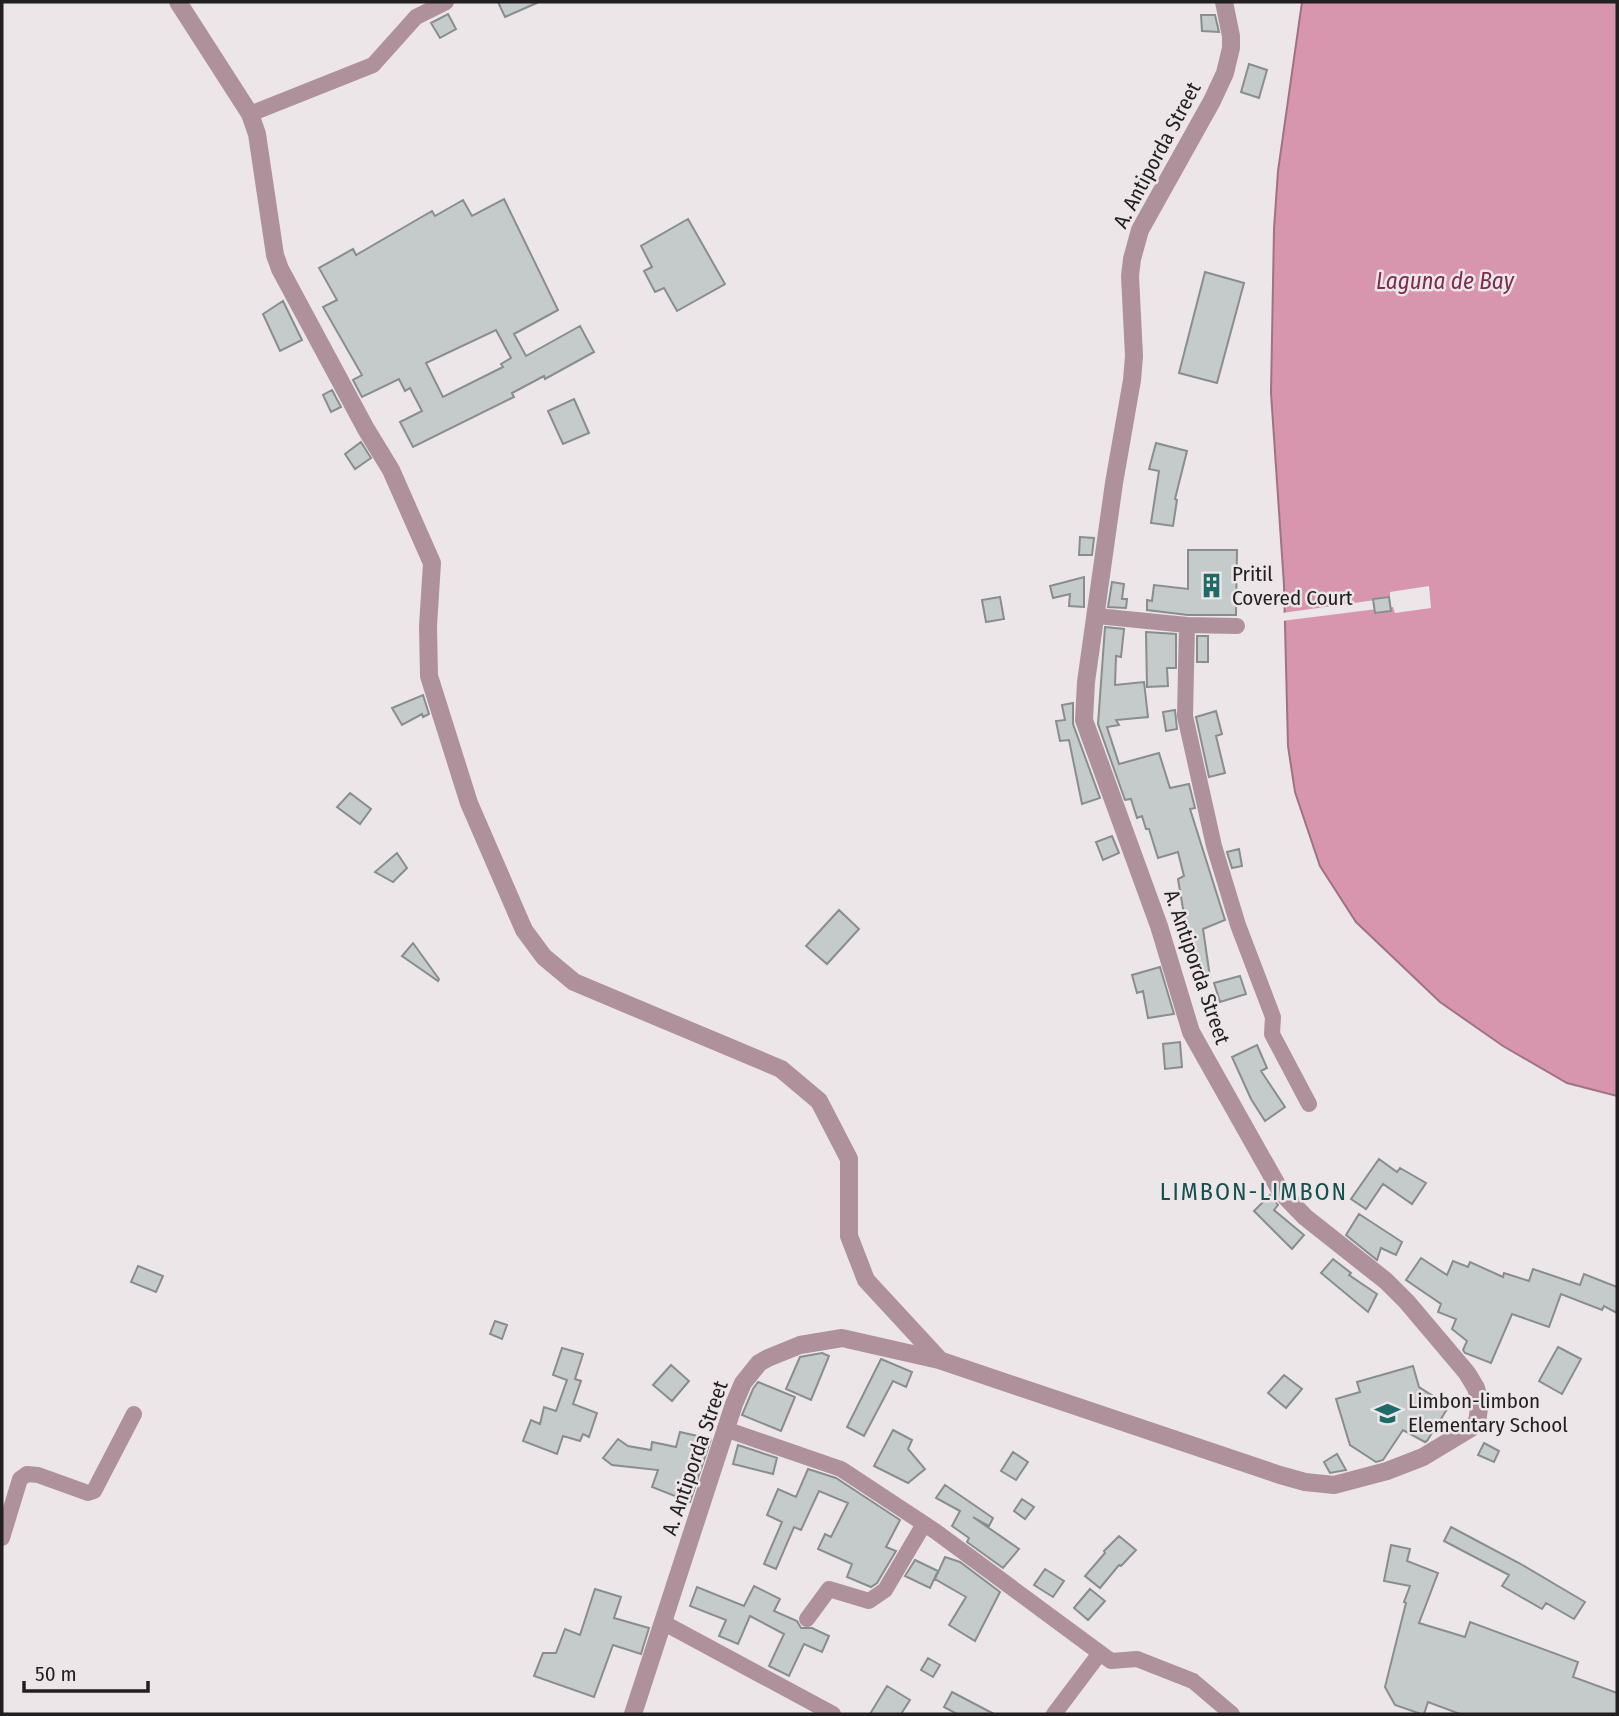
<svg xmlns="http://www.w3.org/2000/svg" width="1619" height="1716" font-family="'Fira Sans Condensed',sans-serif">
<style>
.water{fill:#d896ae;stroke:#a17283;stroke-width:2}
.pier{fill:#ece6e8}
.building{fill:#c5cbcb;stroke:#888e8d;stroke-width:2;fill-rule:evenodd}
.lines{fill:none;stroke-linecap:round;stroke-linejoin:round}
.minor{stroke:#af919b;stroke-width:16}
.tertiary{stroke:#af919b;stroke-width:18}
.labels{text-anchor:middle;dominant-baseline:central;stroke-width:5;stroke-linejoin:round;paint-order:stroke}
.street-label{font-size:21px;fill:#211f20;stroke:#ece6e8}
.poi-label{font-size:21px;fill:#211f20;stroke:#ece6e8;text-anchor:start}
.water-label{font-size:23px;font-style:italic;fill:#7a2c4e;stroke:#ece6e8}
.quarter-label{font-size:24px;letter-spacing:2px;fill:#13504e;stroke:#ece6e8}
</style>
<rect width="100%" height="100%" fill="#ece6e8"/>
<path class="water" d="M1302 2H1617V1096L1567 1083 1503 1046 1440 1002 1356 922 1320 866 1295 792 1288 746 1284 585 1271 393 1274 229 1278 171Z"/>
<path class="pier" d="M1429 586 1431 608 1395 613 1393 607 1282 621V613L1390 598V592Z"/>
<path class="building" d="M498 2H539L505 17Z
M448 14 456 29 440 38 431 23Z
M1201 15H1215L1219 32 1202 31Z
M1249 64 1267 70 1259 98 1241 92Z
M504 199 558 310 514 334 526 356 580 326 594 352 545 379 544 376 512 393 514 397 413 447 400 422 422 411 410 388 405 391 399 379 362 397 353 380 362 375 323 307 337 300 319 268 353 249 356 255 432 211 435 216 463 200 472 216ZM496 330 511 358 501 364 503 367 443 397 426 363Z
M688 219 725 284 677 311 664 288 655 292 644 271 652 267 641 246Z
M1205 272 1244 283 1217 383 1179 373Z
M283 301 302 340 280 351 263 314Z
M332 390 341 407 331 412 323 395Z
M574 399 589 433 563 444 548 411Z
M361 442 371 458 355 469 345 454Z
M1156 443 1187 451 1175 499 1177 500 1173 526 1151 523 1159 471 1149 469Z
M1080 537 1094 538 1092 555H1079Z
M1188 550H1237L1236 615H1188L1147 610V600L1152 601 1154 585 1188 589Z
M1084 577V607L1069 606 1070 594 1053 598 1050 586Z
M1112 582 1124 584 1122 599H1127L1126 608 1108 607Z
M1000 597 1004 619 986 622 982 600Z
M1389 597 1391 611 1375 613 1373 599Z
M1105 627 1124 629 1121 657 1116 656 1115 685 1144 682 1148 717 1116 720 1119 725 1107 727 1119 764 1159 753 1170 788 1189 784 1195 808 1190 809 1225 920 1203 929 1210 977 1195 980 1178 879 1184 876 1178 852 1158 858 1149 829H1146L1142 816 1137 818 1131 799 1125 800 1098 724Z
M1146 632 1176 634V668H1167L1168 686 1147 687Z
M1197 636H1208V662H1197Z
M423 695 429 714 423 717 422 714 402 725 392 708Z
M1073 703V724L1100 798 1082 804 1069 740 1060 741 1056 721 1065 720 1062 705Z
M1175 710 1177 729 1166 731 1163 712Z
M1216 711 1222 734 1216 736 1225 773 1209 777 1196 717Z
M350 793 371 809 360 824 337 807Z
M1112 836 1119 853 1103 860 1096 842Z
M1239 849 1242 866 1232 868 1227 852Z
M397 853 407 868 393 882 375 872Z
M839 910 859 929 827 964 806 946Z
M413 943 439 979 438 981 402 956Z
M1160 967 1174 1014 1148 1018 1143 991 1137 993 1132 975Z
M1240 976 1246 994 1220 1002 1214 983Z
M1180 1042 1182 1067 1165 1069 1163 1044Z
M1257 1045 1267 1068 1261 1071 1285 1107 1265 1121 1251 1099 1232 1057Z
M1379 1159 1397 1172 1400 1168 1426 1183 1412 1204 1383 1184 1366 1209 1351 1199Z
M1270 1195 1278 1205 1274 1210 1304 1235 1292 1249 1254 1211Z
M1359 1214 1402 1242 1396 1255 1381 1248 1377 1260 1346 1235Z
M1421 1258 1447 1275 1453 1261 1468 1267 1470 1262 1503 1277 1504 1273 1529 1281 1533 1269 1580 1285 1584 1274 1617 1287V1313L1604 1306 1602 1310 1561 1294 1549 1327 1512 1314 1491 1363 1465 1353 1463 1350 1467 1341 1452 1329 1456 1319 1438 1312 1441 1304 1406 1280Z
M1333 1259 1351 1273 1349 1275 1377 1294 1368 1312 1321 1273Z
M138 1266 163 1276 156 1292 131 1282Z
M495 1321 507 1325 502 1339 490 1334Z
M1558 1347 1581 1359 1562 1394 1539 1381Z
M562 1348 583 1354 575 1379 581 1381 573 1404 597 1413 589 1437 583 1434 580 1441 563 1436 557 1454 523 1441 531 1420 540 1424 544 1407 556 1411 567 1380 553 1375Z
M822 1353 829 1356 811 1400 786 1389 800 1357Z
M881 1359 912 1372 906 1387 893 1381 864 1436 847 1427Z
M671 1365 689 1381 672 1401 653 1385Z
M1413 1366 1419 1387 1449 1406 1427 1441 1425 1442 1403 1430 1383 1460 1376 1462 1350 1445 1336 1399 1360 1392 1357 1382Z
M1284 1375 1302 1389 1286 1408 1268 1393Z
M758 1382 795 1397 781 1431 742 1415 753 1389Z
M893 1430 912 1440 908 1449 925 1469 908 1483 874 1466Z
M680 1432 711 1439 690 1502 652 1487 658 1470 612 1465 603 1458 618 1439 628 1446 651 1450 652 1442 676 1447Z
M1484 1443 1499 1451 1494 1462 1478 1455Z
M738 1445 777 1458 773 1474 733 1464Z
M1013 1452 1028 1462 1016 1480 1001 1471Z
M1337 1454 1346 1470 1330 1473 1324 1462Z
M808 1469 836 1478 900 1520 886 1547 896 1551 877 1583 871 1587 847 1577 852 1564 818 1549 825 1534 831 1537 848 1503 819 1491 801 1530 794 1527 776 1569 764 1564 782 1522 767 1515 778 1489 796 1497Z
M945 1485 993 1518 989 1526 973 1517 1019 1549 1003 1568 967 1542 969 1538 952 1526 960 1511 936 1498Z
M1022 1499 1034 1507 1025 1519 1014 1511Z
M1451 1527 1519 1563 1585 1602 1574 1619 1546 1603 1542 1609 1502 1586 1509 1575 1444 1541Z
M1119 1536 1136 1550 1121 1566 1119 1565 1100 1588 1085 1576 1105 1553 1104 1551Z
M1391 1545 1410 1549 1407 1561 1438 1573 1419 1623 1465 1637 1470 1622 1578 1662 1573 1677 1617 1693V1714H1460L1428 1702 1424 1714H1421L1395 1705 1385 1687 1406 1603 1404 1602 1410 1586 1384 1581Z
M945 1557 960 1562 1000 1592 975 1641 949 1625 966 1597 935 1579Z
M915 1560 938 1571 930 1588 905 1576Z
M1045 1569 1064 1581 1053 1597 1034 1585Z
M754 1586 780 1599 774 1611 797 1621 801 1628H812L829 1636 822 1652 804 1644 789 1676 769 1666 784 1634 750 1616 738 1644 719 1636 726 1620 690 1606 697 1587 744 1606Z
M595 1589 621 1597 614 1618 649 1628 641 1654 613 1645 594 1697 534 1676 543 1653H556L565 1629 580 1635Z
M1090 1589 1105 1601 1088 1620 1074 1608Z
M928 1658 940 1665 933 1677 921 1670Z
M887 1686 910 1700 901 1714H870Z
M952 1692 994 1714H957L944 1707Z"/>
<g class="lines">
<path class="minor" d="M250 114 373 65 416 17 446 2
M1097 616 1187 625 1237 626
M1187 625 1185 716 1214 846 1238 925 1273 1017 1272 1034 1309 1104
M725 1429 841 1469 935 1531 1111 1661 1137 1659 1193 1681 1232 1714
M2 1538 20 1479 27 1474 38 1475 88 1493 94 1491 134 1414
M807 1619 829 1589 869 1601 885 1590 924 1524
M664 1623 833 1714
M1054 1714 1100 1653"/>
<path class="tertiary" d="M178 2 250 114 257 134 275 255 280 269 366 429 391 470 432 563 428 626 429 676 469 803 524 930 544 957 574 982 781 1069 819 1101 849 1159V1236L866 1280 939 1359
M633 1714 734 1404 743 1383 759 1363 768 1358 800 1345 842 1338 939 1360 1280 1475 1305 1482 1334 1485 1387 1471 1423 1457 1471 1428 1477 1422 1480 1402 1476 1388 1467 1373 1407 1302 1386 1281 1305 1217 1281 1192 1191 1032 1159 926 1084 720 1086 682 1114 483 1132 380 1134 356 1130 276 1132 259 1140 230 1212 101 1225 73 1231 48V36L1224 2"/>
</g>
<defs>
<symbol id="building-bare" viewBox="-9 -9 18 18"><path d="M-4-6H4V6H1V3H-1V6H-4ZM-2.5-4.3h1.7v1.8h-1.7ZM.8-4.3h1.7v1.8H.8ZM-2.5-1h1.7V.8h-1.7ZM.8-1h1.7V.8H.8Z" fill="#1d6a67" stroke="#ece6e8" stroke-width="2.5" paint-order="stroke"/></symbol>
<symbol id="school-bare" viewBox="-9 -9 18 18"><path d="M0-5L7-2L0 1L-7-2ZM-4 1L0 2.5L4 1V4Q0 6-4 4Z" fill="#1d6a67" stroke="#ece6e8" stroke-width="2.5" paint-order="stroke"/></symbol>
</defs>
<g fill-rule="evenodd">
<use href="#building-bare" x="1194" y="568" width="35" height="35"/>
<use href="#school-bare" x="1370" y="1396" width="35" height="35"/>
</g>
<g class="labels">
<g class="street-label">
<text transform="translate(1157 155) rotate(-62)">A. Antiporda Street</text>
<text transform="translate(1197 967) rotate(71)">A. Antiporda Street</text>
<text transform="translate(695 1458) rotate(-71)">A. Antiporda Street</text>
</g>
<g class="poi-label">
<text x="1232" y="574">Pritil<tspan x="1232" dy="24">Covered Court</tspan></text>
<text x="1408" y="1401">Limbon-limbon<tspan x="1408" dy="24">Elementary School</tspan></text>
</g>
<g class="water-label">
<text x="1445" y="281">Laguna de Bay</text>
</g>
<g class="quarter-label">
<text x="1254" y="1192">LIMBON-LIMBON</text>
</g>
</g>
<rect width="1619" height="1716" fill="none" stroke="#211f20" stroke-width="7"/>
<path d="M24 1681v10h124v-10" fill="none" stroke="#211f20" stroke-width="3.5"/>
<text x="35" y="1681" font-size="21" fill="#211f20" stroke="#ece6e8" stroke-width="5" paint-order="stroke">50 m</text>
</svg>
